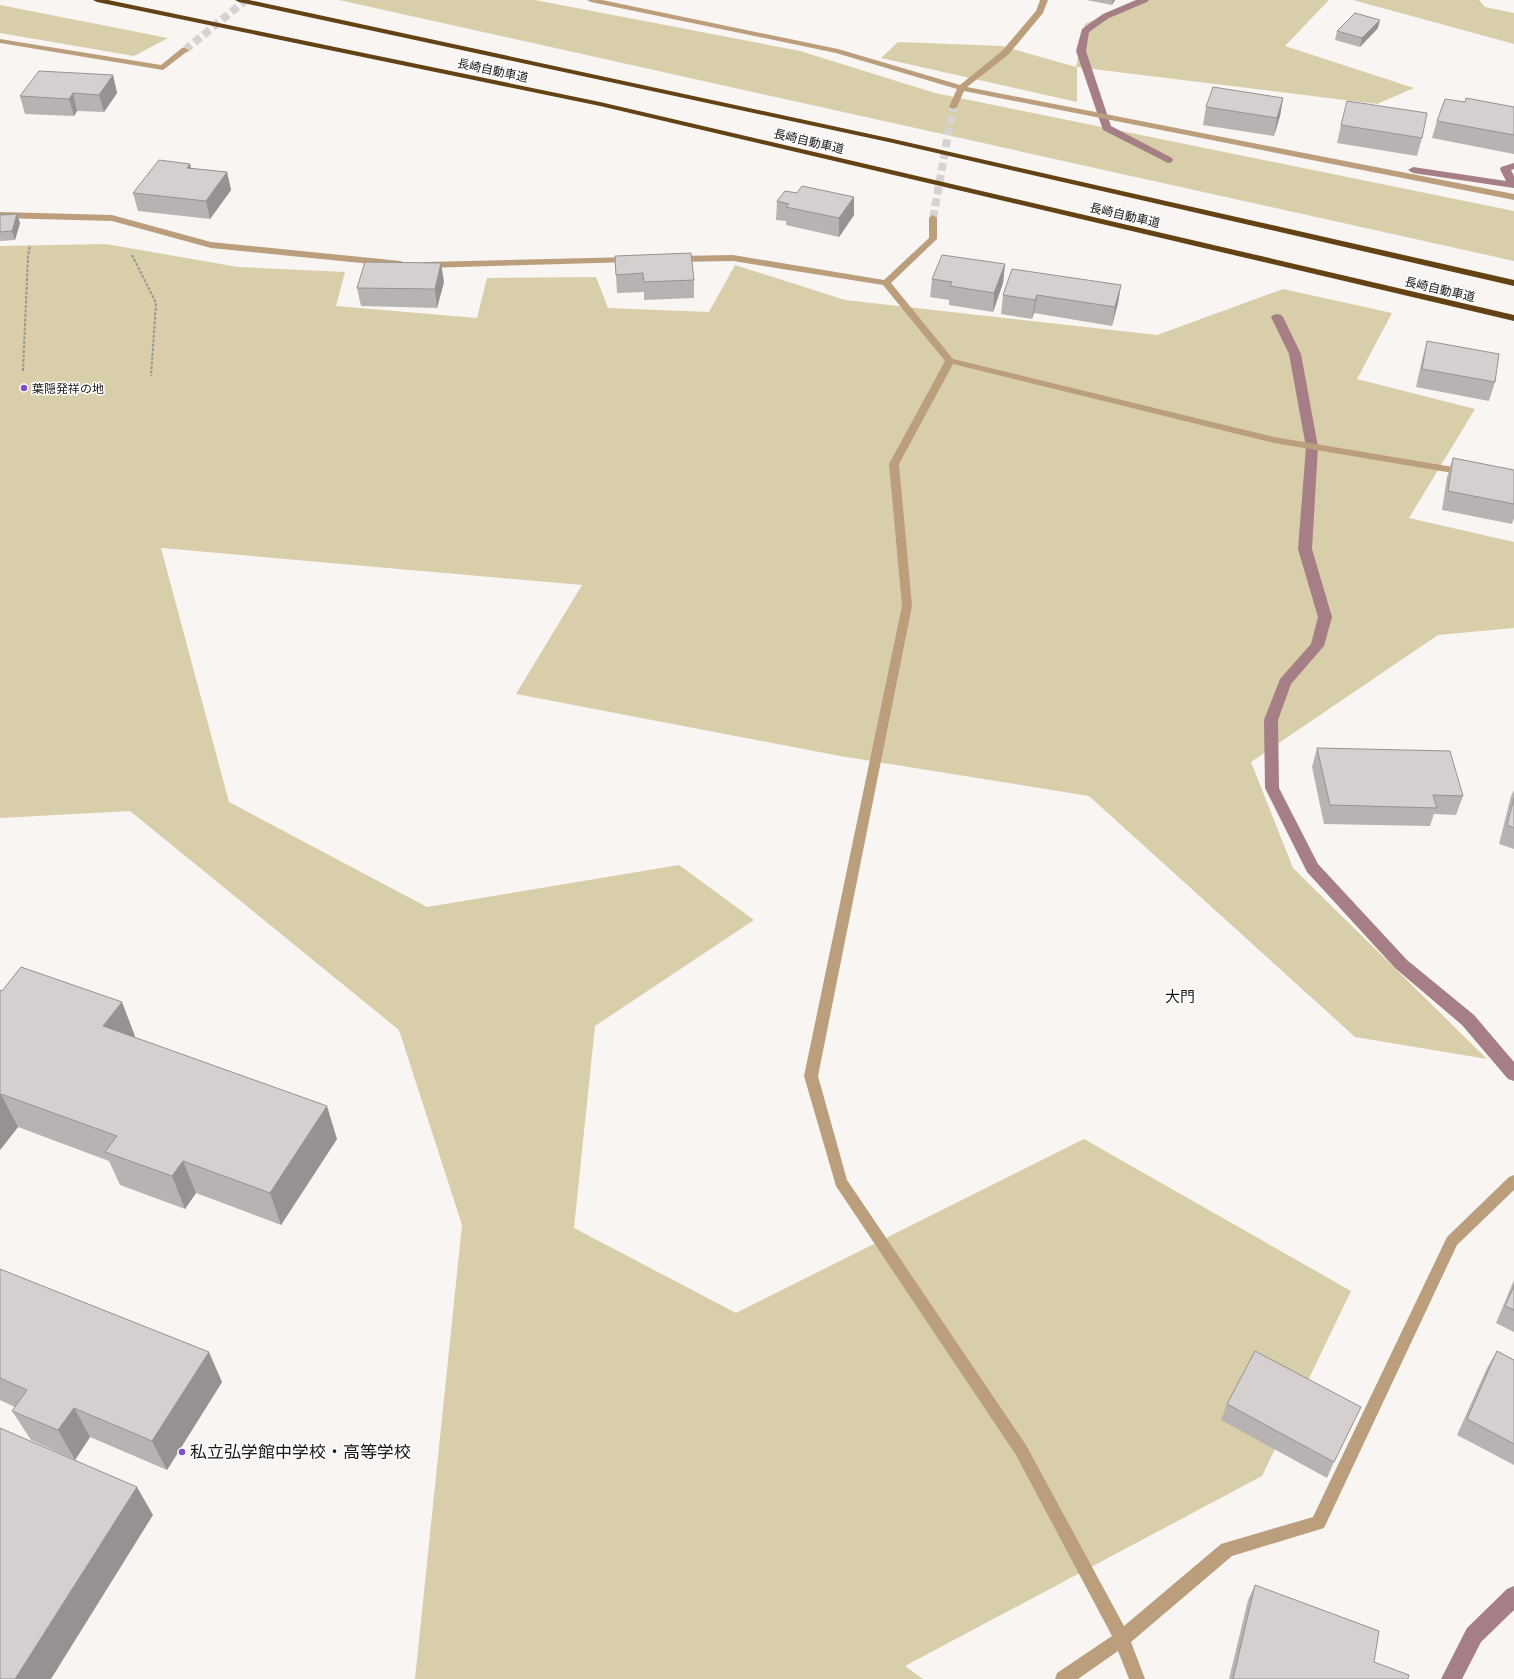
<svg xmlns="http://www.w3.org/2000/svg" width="1514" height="1679" font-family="Cabin,'Noto Sans JP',sans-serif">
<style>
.green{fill:#d9ceaa}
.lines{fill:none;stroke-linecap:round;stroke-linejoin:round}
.stream{fill:#a67e85;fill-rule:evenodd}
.minor-tunnel{stroke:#d7d3d2;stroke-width:8;stroke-dasharray:8 4;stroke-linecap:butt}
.path{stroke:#999694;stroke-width:2;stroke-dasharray:3 1.5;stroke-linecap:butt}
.minor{fill:#bb9f7d;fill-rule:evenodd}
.highway{fill:#634213;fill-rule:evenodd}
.wall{fill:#b7b3b2}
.shaded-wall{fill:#959291}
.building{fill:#d5d0cf;stroke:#959291}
.poi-dot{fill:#824dc5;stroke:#fff;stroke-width:1.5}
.labels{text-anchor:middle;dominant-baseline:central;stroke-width:3;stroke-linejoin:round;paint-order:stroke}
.far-street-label{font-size:12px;fill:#161514;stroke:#fff}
.far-poi-label{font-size:12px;fill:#161514;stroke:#fff;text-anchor:start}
.neighbourhood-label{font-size:15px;fill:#161514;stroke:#fff}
.near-poi-label{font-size:17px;fill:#161514;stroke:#fff;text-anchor:start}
</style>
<rect width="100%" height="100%" fill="#f9f5f3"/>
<path class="green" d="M339 0H535L800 51 935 93 1514 211V261Z
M1138 0H1329L1285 46 1414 88 1377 104 1077 67V102L881 58 898 42 1002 46 1076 67 1085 24Z
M1353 0H1479L1485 7 1514 13V44Z
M0 5 168 38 134 56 0 33Z
M106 244 238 267 345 272 336 306 477 318 487 278 596 277 608 308 709 312 735 265 845 300 1157 335 1283 289 1392 313 1357 379 1475 409 1409 518 1514 542V628L1438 635 1251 762 1293 868 1487 1059 1355 1037 1089 796 840 756 516 694 582 585 161 548 229 802 427 907 679 865 754 920 595 1026 574 1228 736 1313 1084 1139 1351 1291 1262 1476 905 1666 923 1679H415L462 1225 399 1030 130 811 0 818V246Z"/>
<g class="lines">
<path class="stream" d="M1136 0H1149L1147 2 1109 18 1089 32 1086 51 1111 126 1172 158 1173 160 1172 162 1168 163 1103 130 1076 51 1082 29 1103 14Z
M1514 163V169L1511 170 1514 176V188L1413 173 1408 170 1413 167 1506 181 1500 169 1501 167Z
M1277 314 1281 315 1283 317 1301 354 1318 447 1312 549 1332 617 1324 646 1291 684 1278 720 1279 788 1318 864 1407 960 1474 1015 1514 1062V1081L1508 1079 1462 1025 1395 968 1307 872 1265 788 1264 720 1280 679 1311 644 1318 617 1298 549 1306 447 1289 354 1271 317 1273 315Z
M1514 1586V1610L1481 1642 1462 1679H1441L1467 1628 1507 1589Z"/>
<path class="minor-tunnel" d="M185 50 246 0
M933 218 953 107"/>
<path class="path" d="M132 255 156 303 151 376
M23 371 28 256 30 245"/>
<path class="minor" d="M587 0H602L838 49 960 85 1002 51 1036 11 1040 0H1048L1043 13 1008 55 967 87 1514 194V200L964 91 957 107 953 109 949 107 957 89 836 53 591 2Z
M0 39 161 65 182 48H185L189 50 163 70 0 43Z
M0 212 112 215 211 242 401 261 405 264 401 267 211 248 112 221 0 218Z
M933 215 937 218V239L891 283 953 359 1274 437 1465 469 1470 472 1465 475 1274 443 953 364 899 464 912 606 818 1076 847 1180 1026 1445 1124 1626 1221 1544 1313 1517 1447 1237 1509 1177 1514 1175V1190L1457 1245 1324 1528 1232 1556 1131 1642 1145 1679H1129L1118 1651 1078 1679H1055L1057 1673 1112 1636 1016 1455 836 1186 804 1076 902 606 889 464 945 361 883 285 733 261 677 262 673 259 677 256 733 255 884 280 929 238V218Z
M630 257 633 258 634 260 633 262 425 268 421 265 425 262Z"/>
<path class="highway" d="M93 0H108L600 102 1514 315V321L600 106 97 2Z
M235 0H249L893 139 1514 280V286L893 143 239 2Z"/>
</g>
<path class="wall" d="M1086 0H1115L1112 5Z
M1378 28 1360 47 1335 40 1337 31Z
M113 75 117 93 104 112 77 111 74 116 25 114 20 96Z
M1283 98 1280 116 1274 136 1203 125 1206 107Z
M1465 102 1514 107V154L1432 138 1437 121Z
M1341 125 1422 138 1417 156 1337 143Z
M190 164 191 168 227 172 231 190 210 219 138 211 133 193Z
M777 201 854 215 839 237 786 225V221L776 220Z
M17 214 20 223 15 240 0 241V215Z
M615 256 694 280V298L644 300V292L617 293Z
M1005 264 1003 283 993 312 949 305V300L930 297 932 279Z
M444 282 437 308 361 306 357 288Z
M1121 285 1118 303 1112 326 1034 313 1032 319 1001 314 1003 295Z
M1427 341 1495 382 1489 401 1416 387 1422 360Z
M1453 458 1514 470V518L1512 524 1442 510 1447 477Z
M1317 748 1463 796 1456 815 1434 814 1430 826 1324 824 1312 767Z
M1514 790V849L1499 844 1511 796Z
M0 990 135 1036 134 1037 337 1139 281 1225 196 1193 185 1209 120 1185 109 1161 18 1127 0 1150Z
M0 1269 222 1382 167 1470 90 1437 75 1460 31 1440 12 1411 15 1407 0 1400Z
M1514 1280V1332L1496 1323Z
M1497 1351 1514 1360V1465L1457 1435 1487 1368Z
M1227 1404 1334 1462 1327 1478 1221 1420Z
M1255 1585 1374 1662 1408 1679H1229L1248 1600Z"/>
<path class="shaded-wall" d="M1113 0H1115L1112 5Z
M1380 20 1378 28 1360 47 1362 38Z
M113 75 117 93 104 112 99 95Z
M73 93 77 111 74 116 69 99Z
M1283 98 1280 116 1274 136 1277 118Z
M190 164 194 182 187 168Z
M227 172 231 190 210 219 206 201Z
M854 197V215L839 237V218Z
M17 214 20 223 15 240 12 231Z
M441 263 444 282 437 308 435 289Z
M1005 264 1003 283 993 312 994 293Z
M1121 285 1118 303 1112 326 1115 307Z
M1037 295 1034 313 1032 319 1035 300Z
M122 1002 135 1036 117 1060 103 1026Z
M1 1094 18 1127 0 1150V1096Z
M327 1106 337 1139 281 1225 270 1193Z
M183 1161 196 1193 185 1209 172 1176Z
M209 1352 222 1382 167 1470 152 1441Z
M74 1408 90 1437 75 1460 58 1430Z
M137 1487 153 1515 51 1679H15Z"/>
<path class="building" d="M1355 13 1380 20 1362 38 1337 31Z
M39 71 113 75 99 95 73 93 69 99 20 96Z
M1213 87 1283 98 1277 118 1206 107Z
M1466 98 1514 107V135L1437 121 1445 99 1465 102Z
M1347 101 1427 113 1422 138 1341 125Z
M159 160 190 164 187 168 227 172 206 201 133 193Z
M802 186 854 197 839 218 786 207 789 204 777 201 785 191 797 193Z
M17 214 12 231 0 232V215Z
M691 253 694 280 644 282 643 273 616 275 615 256Z
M942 255 1005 264 994 293 950 286 952 282 932 279Z
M365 262 441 263 435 289 357 288Z
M1012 269 1121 285 1115 307 1037 295 1035 300 1003 295Z
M1427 341 1499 354 1495 382 1422 369Z
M1453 458 1514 470V504L1448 491Z
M1317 748 1450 751 1463 796 1433 795 1437 808 1330 805Z
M1514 798V828L1507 825Z
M21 967 122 1002 103 1026 327 1106 270 1193 183 1161 172 1176 105 1152 117 1136 1 1094 0 1096V990L2 991Z
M0 1269 209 1352 152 1441 74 1408 58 1430 12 1411 27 1390 0 1378Z
M1514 1286V1310L1505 1306Z
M1255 1351 1361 1407 1334 1462 1227 1404Z
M1497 1351 1514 1360V1444L1467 1419Z
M0 1428 137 1487 15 1679H0Z
M1255 1585 1379 1631 1374 1662 1409 1675 1408 1679H1233Z"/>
<g class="poi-dot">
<circle cx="24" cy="388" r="4"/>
<circle cx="182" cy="1452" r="4"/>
</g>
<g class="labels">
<g class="far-street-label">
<text transform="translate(493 70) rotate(12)">長崎自動車道</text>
<text transform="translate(809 141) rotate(13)">長崎自動車道</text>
<text transform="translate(1125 215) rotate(13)">長崎自動車道</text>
<text transform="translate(1440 289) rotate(13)">長崎自動車道</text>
</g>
<g class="far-poi-label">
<text x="32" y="388">葉隠発祥の地</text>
</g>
<g class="neighbourhood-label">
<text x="1180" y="997">大門</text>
</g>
<g class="near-poi-label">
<text x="190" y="1452">私立弘学館中学校・高等学校</text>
</g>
</g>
</svg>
